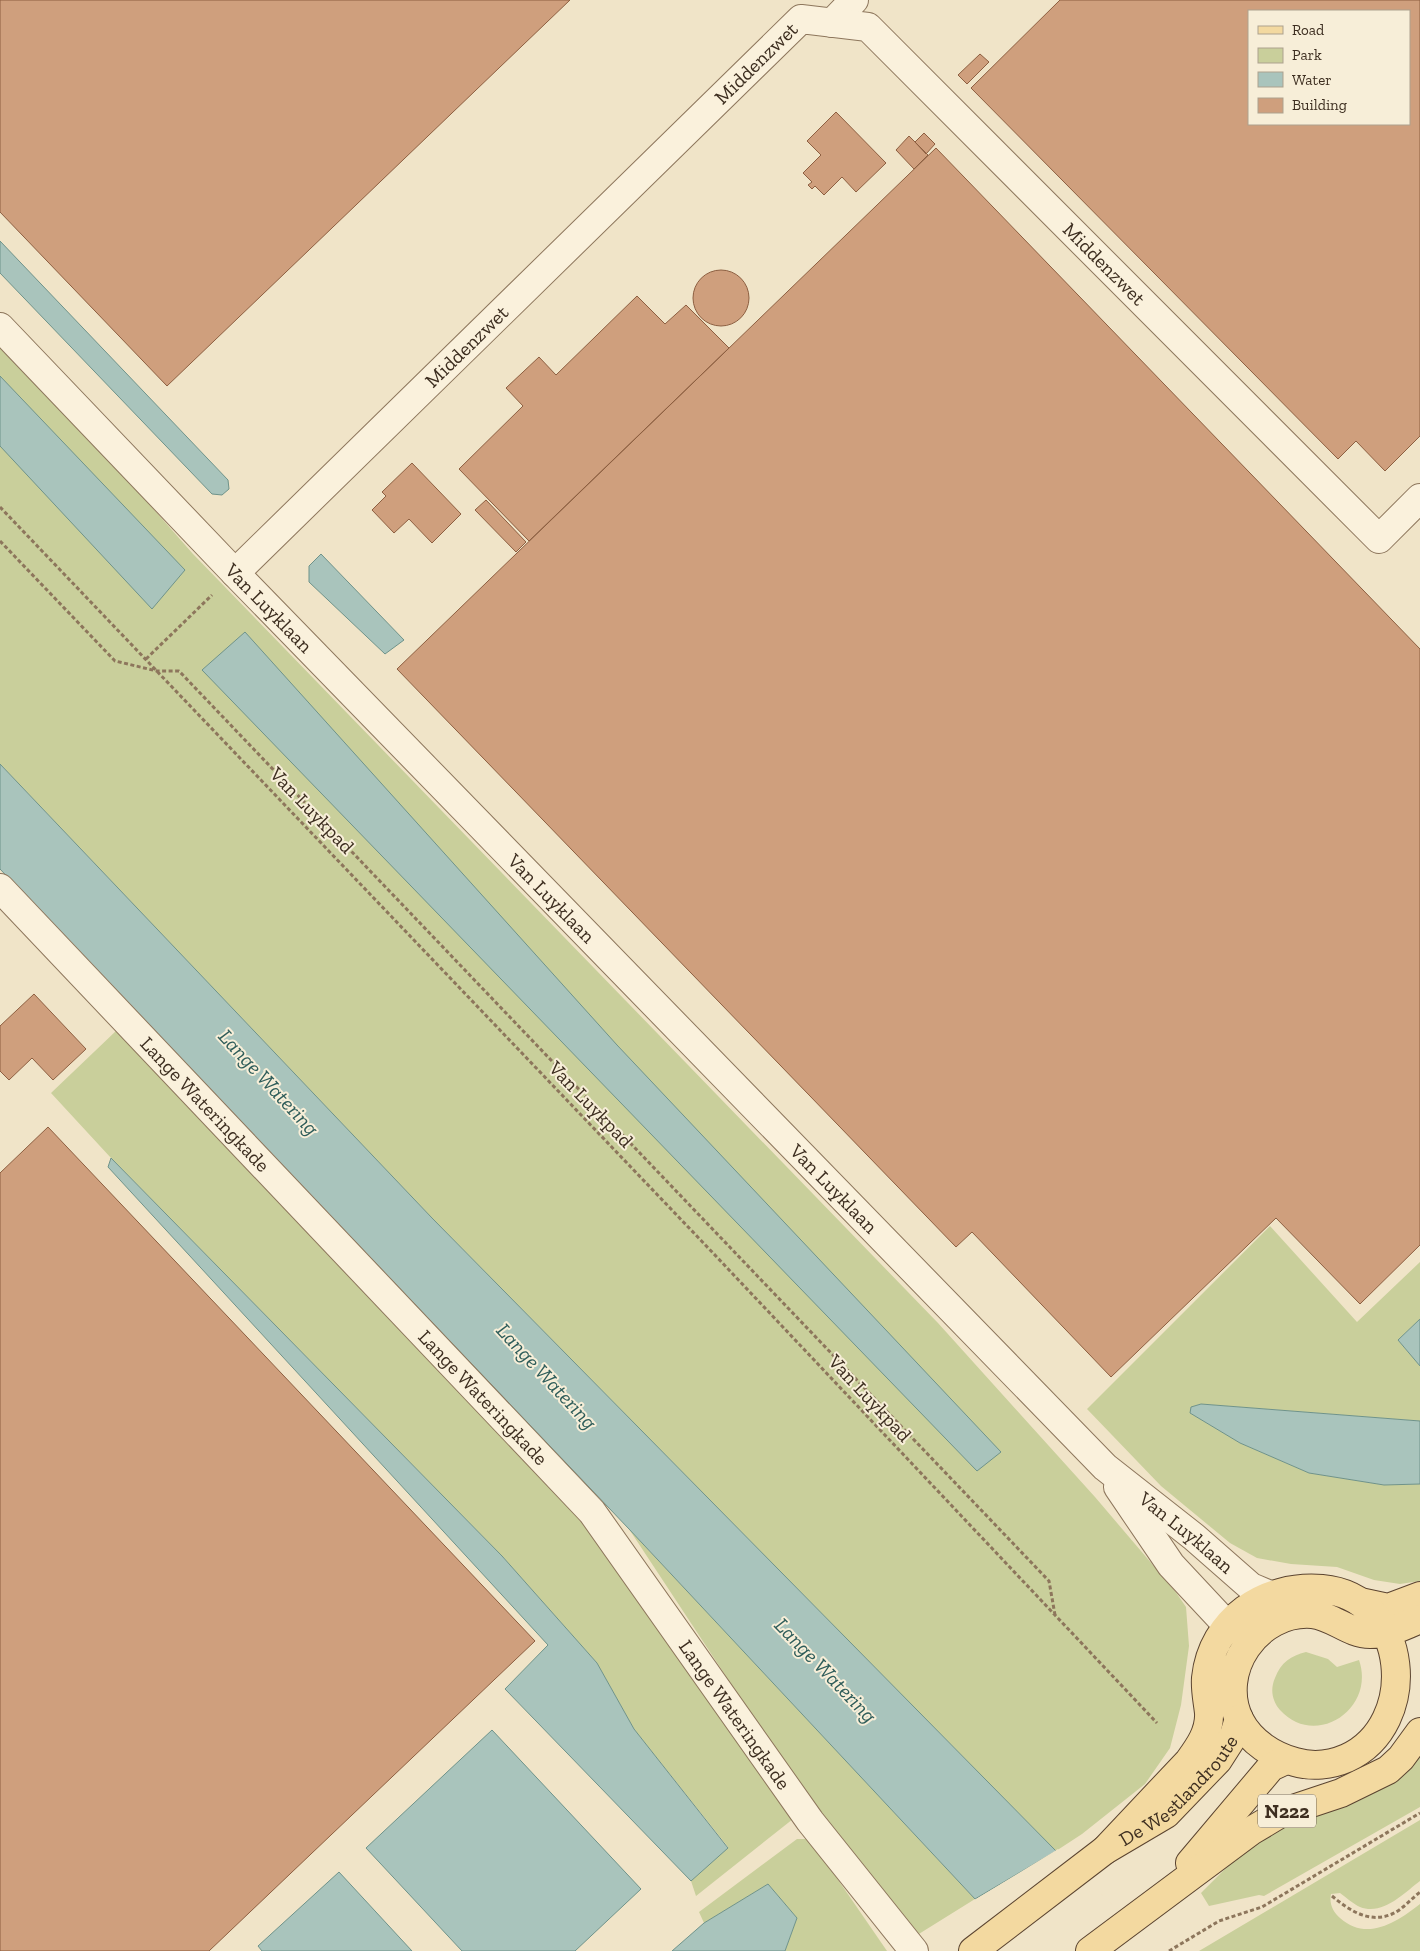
<svg xmlns="http://www.w3.org/2000/svg" width="1420" height="1951" font-family="'Zilla Slab',serif">
<style>
.green{fill:#c9cf9b}
.water{fill:#a9c4bc;stroke:#6f938a}
.pier{fill:#f0e4c8}
.building{fill:#cf9f7d;stroke:#8d5f41;fill-rule:evenodd}
.lines{fill:none;stroke-linecap:round;stroke-linejoin:round}
.minor-casing{stroke:#8d765c;stroke-width:30}
.major-casing{stroke:#5b4430;stroke-width:30}
.path{stroke:#8d765c;stroke-width:3;stroke-dasharray:4 2.5;stroke-linecap:butt}
.minor{stroke:#faf1dc;stroke-width:28}
.major{stroke:#f3d9a0;stroke-width:28}
.labels{text-anchor:middle;dominant-baseline:central;stroke-width:4;stroke-linejoin:round;paint-order:stroke}
.shield{fill:#f7eed8;stroke:#756857;stroke-width:1}
.shield-label{font-size:19px;font-weight:bold;fill:#3d2e20}
.street-label{font-size:20px;fill:#3d2e20;stroke:#f7eed8}
.water-label{font-size:21px;font-style:italic;fill:#2f5d5a;stroke:#f7eed8}
</style>
<rect width="100%" height="100%" fill="#f0e4c8"/>
<path class="green" d="M0 334 193 554 938 1323 1095 1497 1175 1591 1186 1607 1189 1646 1181 1705 1170 1748 1145 1784 1082 1834 1056 1851 432 1218 0 764Z
M117 1030 588 1524 793 1819 696 1896 691 1881 728 1847 634 1729 597 1663 502 1556 111 1158 51 1093Z
M1270 1226 1357 1322 1420 1262V1319L1398 1340 1420 1366V1421L1201 1404 1191 1407 1190 1413 1240 1443 1309 1473 1384 1485 1420 1484V1581L1400 1584 1374 1580 1337 1567 1291 1564 1257 1558 1230 1543 1161 1486 1087 1409Z
M629 1529 975 1899 914 1937 816 1813Z
M1306 1652 1328 1659 1337 1667 1359 1660C1376 1709 1315 1749 1280 1710 1272 1701 1270 1689 1275 1678 1281 1662 1291 1656 1306 1652Z
M1420 1751V1807L1264 1896 1259 1895 1209 1906 1201 1893 1248 1846Z
M1420 1820V1881C1404 1893 1383 1916 1360 1907 1353 1904 1346 1897 1340 1893L1331 1894C1329 1904 1333 1912 1340 1918 1367 1942 1397 1922 1420 1904V1951H1199Z
M797 1839H810L887 1951H785L797 1918 768 1884 704 1923 699 1912Z"/>
<path class="water" d="M0 241 228 480 229 489 222 495 212 494 0 273Z
M0 376 185 570 152 609 0 446Z
M321 554 404 640 385 654 309 582V566Z
M245 632 617 1045 1001 1452 977 1471 202 670Z
M0 764 432 1218 1056 1851 975 1899 629 1529 0 869Z
M111 1158 502 1556 597 1663 634 1729 728 1848 691 1881 505 1689 548 1645 108 1167Z
M1420 1319V1366L1398 1340Z
M1201 1404 1420 1421V1484L1384 1485 1309 1473 1240 1443 1190 1413 1191 1407Z
M492 1730 641 1889 575 1951H462L366 1848Z
M339 1872 412 1951H262L258 1946Z
M768 1884 797 1918 785 1951H672L704 1923Z"/>
<path class="pier" d="M1058 1849 1155 1949V1951H1023L973 1901Z"/>
<path class="building" d="M0 0H570L167 386 0 212Z
M1060 0H1420V436L1385 471 1356 441 1338 459 971 88ZM1249 11H1409V124H1249Z
M980 54 989 62 967 84 958 75Z
M836 112 886 163 856 192 842 177 824 195 815 186 812 189 808 185 812 182 803 173 821 155 807 141Z
M924 133 935 144 926 154 915 142Z
M909 136 928 155 914 169 896 150Z
M936 148 1420 649V1245L1360 1304 1276 1218 1111 1377 972 1232 956 1247 397 669Z
M693 298a28 28 0 1 1 56 0a28 28 0 1 1-56 0Z
M637 296 665 324 686 305 729 348 529 541 459 469 523 406 506 388 539 357 556 375Z
M412 463 461 514 432 543 409 519 394 533 372 510 386 496 382 492Z
M486 500 526 542 516 552 475 510Z
M34 994 86 1049 53 1080 32 1058 9 1080 0 1071V1026Z
M48 1127 535 1641 209 1951H0V1173Z"/>
<g class="lines">
<defs>
<g id="minor">
<path d="M832 23 854 0"/>
<path id="s1" d="M0 327 235 573 1105 1467 1194 1537 1251 1587 1270 1595"/>
<path id="s2" d="M235 573 801 19 868 27 1379 539 1420 498"/>
<path id="s3" d="M0 888 592 1512 810 1821 914 1951"/>
<path d="M1118 1487 1171 1565 1228 1626"/>
</g>
<g id="major">
<path d="M1360 1602 1388 1608 1420 1596"/>
<path d="M1105 1850 1189 1761C1199 1747 1210 1732 1209 1713 1208 1702 1205 1691 1206 1678 1212 1620 1265 1584 1322 1589 1411 1597 1420 1725 1347 1758 1331 1765 1312 1767 1295 1762 1273 1756 1251 1742 1240 1721 1215 1671 1258 1610 1312 1614 1333 1616 1349 1634 1370 1634 1388 1634 1404 1626 1420 1619"/>
<path d="M1190 1863 1271 1767 1286 1760"/>
<path id="s4" d="M973 1951 1105 1850 1166 1814 1218 1760 1234 1735 1239 1719"/>
<path d="M1090 1951 1251 1831 1281 1813 1341 1793 1388 1770 1401 1758 1420 1732"/>
</g>
</defs>
<use href="#minor" class="minor-casing"/>
<use href="#major" class="major-casing"/>
<path class="path" d="M0 507 713 1253 1157 1723
M0 541 115 661 157 671H179L1049 1581 1055 1615
M146 659 212 595
M1332 1896C1349 1910 1369 1924 1392 1914 1402 1910 1411 1899 1420 1892
M1169 1951 1219 1921 1262 1907 1420 1813"/>
<use href="#minor" class="minor"/>
<use href="#major" class="major"/>
</g>
<g class="labels">
<rect class="shield" x="1258" y="1794.5" width="58" height="33" rx="4"/>
<g class="shield-label">
<text x="1287" y="1811">N222</text>
</g>
<g class="street-label">
<text stroke="none"><textPath href="#s2" startOffset="729">Middenzwet</textPath></text>
<text stroke="none"><textPath href="#s2" startOffset="1194">Middenzwet</textPath></text>
<text stroke="none"><textPath href="#s2" startOffset="324">Middenzwet</textPath></text>
<text stroke="none"><textPath href="#s1" startOffset="389">Van Luyklaan</textPath></text>
<text transform="translate(312 810) rotate(46)">Van Luykpad</text>
<text stroke="none"><textPath href="#s1" startOffset="794">Van Luyklaan</textPath></text>
<text stroke="none"><textPath href="#s3" startOffset="298">Lange Wateringkade</textPath></text>
<text transform="translate(591 1104) rotate(46)">Van Luykpad</text>
<text stroke="none"><textPath href="#s1" startOffset="1199">Van Luyklaan</textPath></text>
<text stroke="none"><textPath href="#s3" startOffset="702">Lange Wateringkade</textPath></text>
<text transform="translate(870 1398) rotate(47)">Van Luykpad</text>
<text stroke="none"><textPath href="#s1" startOffset="1692">Van Luyklaan</textPath></text>
<text stroke="none"><textPath href="#s3" startOffset="1108">Lange Wateringkade</textPath></text>
<text stroke="none"><textPath href="#s4" startOffset="262">De Westlandroute</textPath></text>
</g>
<g class="water-label">
<text transform="translate(269 1082) rotate(47)">Lange Watering</text>
<text transform="translate(547 1376) rotate(47)">Lange Watering</text>
<text transform="translate(826 1670) rotate(46)">Lange Watering</text>
</g>
</g>
<rect x="1248" y="10" width="162" height="115" fill="#f7eed8" stroke="#ada18e"/>
<rect x="1258" y="26" width="25" height="8" fill="#f3d9a0" stroke="#ada18e"/>
<text x="1292" y="35" font-size="15" fill="#3d2e20">Road</text>
<rect x="1258" y="48" width="25" height="15" fill="#c9cf9b" stroke="#ada18e"/>
<text x="1292" y="60" font-size="15" fill="#3d2e20">Park</text>
<rect x="1258" y="72" width="25" height="15" fill="#a9c4bc" stroke="#ada18e"/>
<text x="1292" y="85" font-size="15" fill="#3d2e20">Water</text>
<rect x="1258" y="98" width="25" height="15" fill="#cf9f7d" stroke="#ada18e"/>
<text x="1292" y="110" font-size="15" fill="#3d2e20">Building</text>
</svg>
